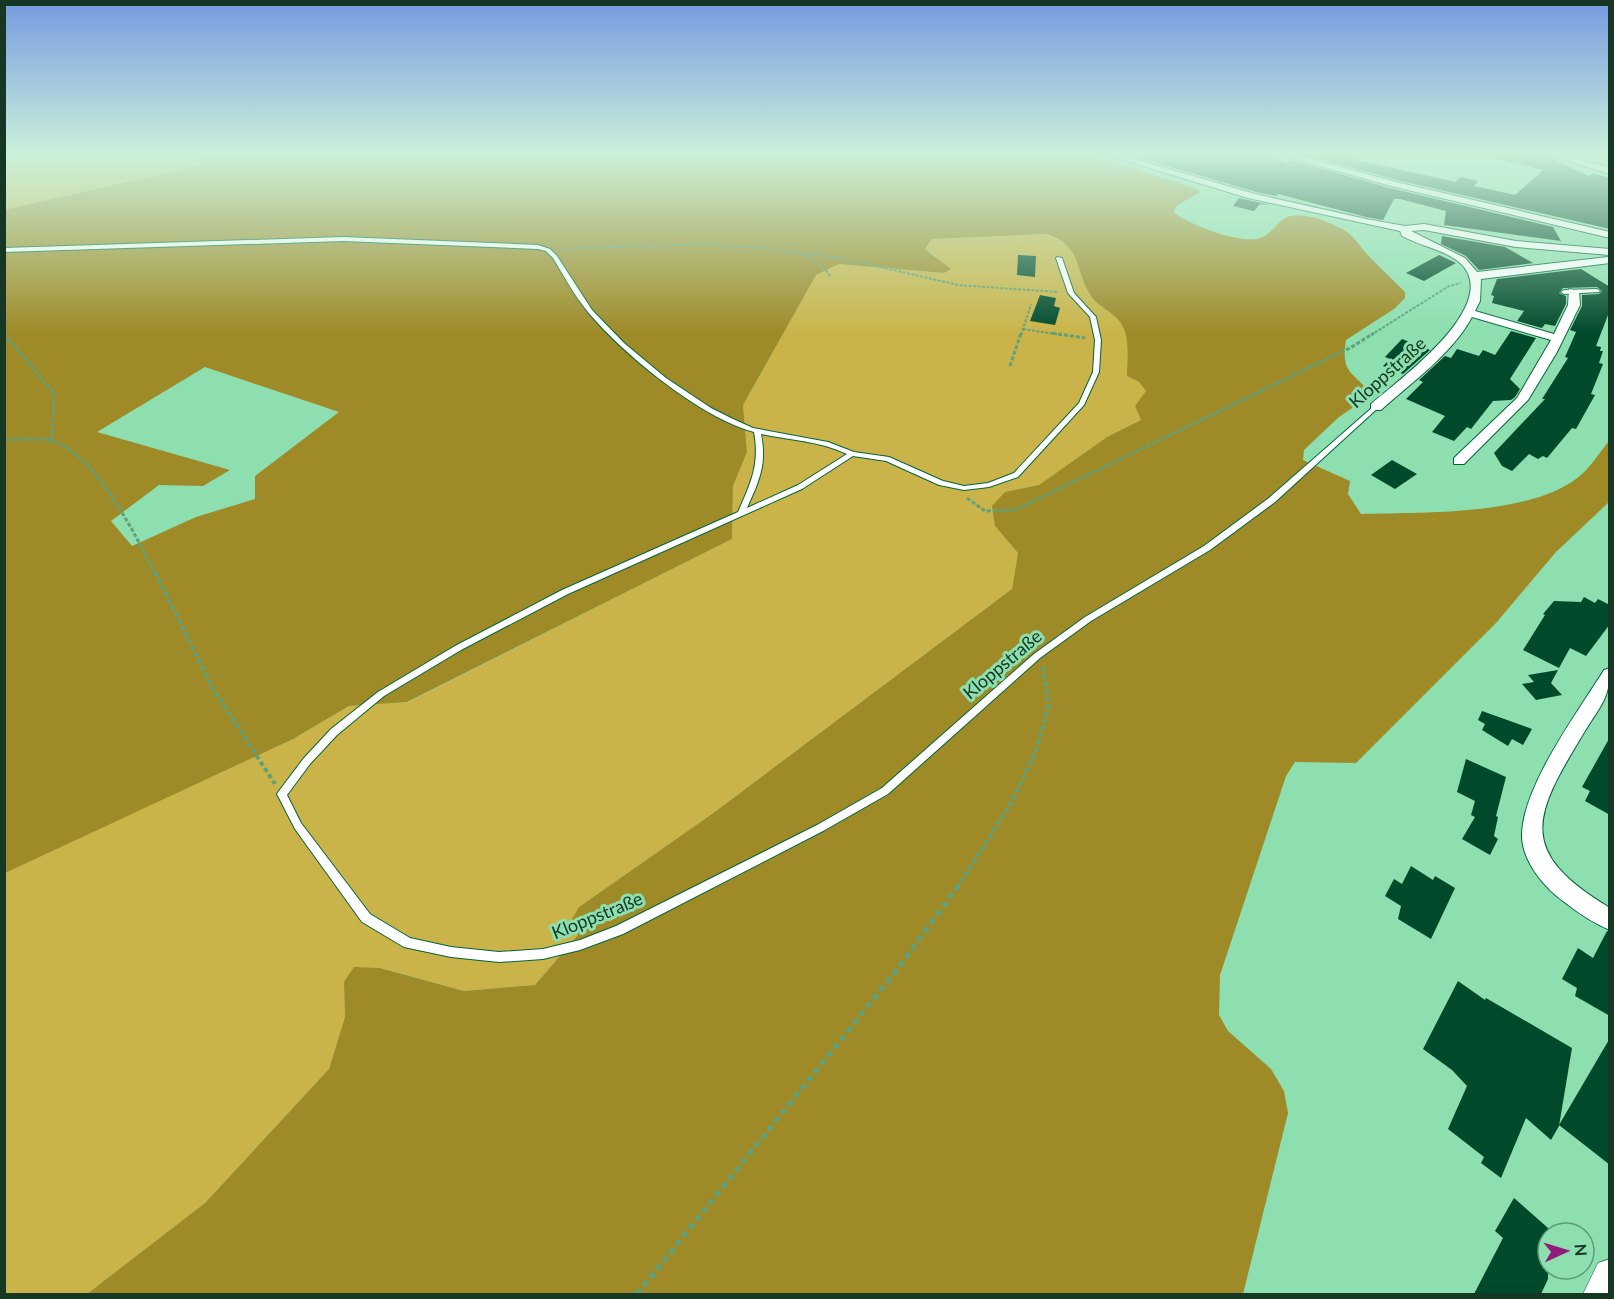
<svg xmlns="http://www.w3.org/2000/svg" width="1614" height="1299" font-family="Lato,sans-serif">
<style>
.green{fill:#cab449}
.forest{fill:#9e8a27;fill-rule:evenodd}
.building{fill:#00492a}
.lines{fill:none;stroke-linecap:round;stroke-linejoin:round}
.service-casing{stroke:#00653b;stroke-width:2}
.minor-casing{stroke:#00653b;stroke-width:2}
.tertiary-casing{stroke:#00653b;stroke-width:1}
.path-far3{stroke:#60a07b;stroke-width:2;stroke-dasharray:3 1.5;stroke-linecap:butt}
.path-far2{stroke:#60a07b;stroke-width:3;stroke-dasharray:4 2;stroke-linecap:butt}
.path-far1{stroke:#60a07b;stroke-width:4;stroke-dasharray:4.5 3;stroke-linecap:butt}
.path{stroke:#60a07b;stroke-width:5;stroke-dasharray:6 4.5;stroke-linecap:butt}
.service{fill:#fff;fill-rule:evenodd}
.minor{fill:#fff;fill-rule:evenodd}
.tertiary{fill:#fff;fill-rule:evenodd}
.rail{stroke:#487f5f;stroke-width:3;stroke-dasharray:5 3;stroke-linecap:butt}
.labels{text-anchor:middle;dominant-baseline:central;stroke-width:6;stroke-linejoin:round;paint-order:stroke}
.street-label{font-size:18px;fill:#153724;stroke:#8ddfaf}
</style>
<rect width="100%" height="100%" fill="#8ddfaf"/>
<path class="green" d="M4 152H193L203 165 5 210Z
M1048 234C1083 246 1074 270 1091 296 1098 307 1116 313 1122 324 1130 338 1127 361 1127 376L1139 382 1146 391 1141 420 1107 437 1039 485 1005 492 995 526 1018 553 1012 589 712 814 579 907 578 935 535 985 464 991 381 968 344 982 345 1017 329 1069 205 1203 87 1294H5L4 873 293 739 349 706 408 702 732 539 733 486 747 452 743 405 816 275 839 264 944 273 936 256 925 249 932 239Z"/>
<path class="forest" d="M193 152H1082L1197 189 1200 192 1176 206 1174 213C1191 225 1235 242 1256 239 1268 237 1274 227 1282 220 1298 208 1329 222 1344 230 1354 236 1358 244 1366 253 1378 266 1392 279 1405 292V298L1394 309 1346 340C1340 376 1355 371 1371 395L1339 417 1304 450 1303 460 1350 481 1348 494 1361 514C1422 512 1526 516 1576 479 1589 470 1599 453 1609 441V502L1556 552 1496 623 1356 763 1295 762 1286 776 1220 975 1219 1015 1228 1031 1271 1069 1284 1091 1288 1113 1243 1294H87L205 1203 329 1069 345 1017 344 982 354 967 380 968 464 991 535 985 578 935 572 919 579 907 712 814 1012 589 1018 553 995 526 992 506 1005 492 1039 485 1107 437 1141 420 1135 406 1146 391 1139 382 1127 376C1127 361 1130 338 1122 325 1116 313 1098 307 1091 296 1074 270 1083 246 1047 234L932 239 925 249 951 269 944 273 839 264 816 275 743 405 747 452 733 486 732 539 407 702 349 706 293 739 5 873 4 210 202 165ZM205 367 339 412 255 476V499L196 517 132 546 111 521 159 485 203 486 230 470 97 432Z"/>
<path class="building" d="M1140 152H1257L1288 163 1291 160 1390 188 1553 227 1561 241 1444 225 1446 211 1400 199H1394L1383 220 1366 217 1278 194 1276 196 1256 192 1167 166 1139 157Z
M1302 152H1337L1361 161 1456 182 1460 177 1478 181 1474 186 1515 195 1543 170 1495 158 1496 152H1538L1589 176 1592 173 1610 178V229L1397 180 1300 154Z
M1239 198 1248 200 1270 205 1260 204 1254 211 1233 206Z
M1442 236 1505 247 1533 263 1479 270 1466 256 1441 244Z
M1018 255 1036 256 1035 277 1017 275Z
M1439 255 1456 263 1424 281 1406 273Z
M1581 269 1610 287V310L1596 346 1601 347 1600 351H1603L1599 363 1603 364 1591 394 1595 395 1576 429 1572 428 1547 458 1543 456 1538 459 1529 454 1512 471 1502 466 1494 453 1545 399H1542L1568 358 1565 357 1576 332 1570 330 1582 306V295L1599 294 1602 291 1597 287 1563 288 1559 293 1566 296V304L1555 326 1545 324 1542 328 1517 321 1524 311 1492 303 1494 296 1491 295 1497 279Z
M1040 295 1056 298 1054 306 1060 308 1055 325 1030 321Z
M1511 331 1536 338 1510 379 1520 389 1515 397 1511 400 1493 401 1471 429 1467 427 1454 441 1432 432 1445 416 1406 399 1423 382 1419 380 1445 356 1451 358 1457 349 1479 356 1483 350 1495 355Z
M1402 339 1430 350 1403 374 1383 366 1390 359 1385 357Z
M1392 460 1417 474 1395 489 1371 475Z
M1584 597 1595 603 1598 599 1610 605V624L1586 656 1570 648 1559 668 1523 650 1545 615 1543 614 1554 601 1581 602Z
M1558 670 1551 683 1562 695 1536 700 1522 684 1534 682 1528 675Z
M1482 711 1532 729 1523 745 1512 739 1508 746 1482 730 1485 724 1478 720Z
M1610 737V815L1585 801 1590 791 1582 787Z
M1466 759 1506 777 1496 816 1498 817 1494 836 1498 839 1490 855 1462 839 1475 817 1471 815 1475 801 1457 792Z
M1411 866 1433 880 1435 876 1455 888 1431 939 1398 919 1401 906 1385 896 1394 879 1402 884Z
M1607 931 1610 932V1016L1575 996 1577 988 1562 979 1578 948 1593 958Z
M1458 981 1485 1000 1486 998 1572 1048 1559 1126 1551 1140 1526 1118 1501 1178 1481 1163 1484 1157 1448 1129 1467 1086 1452 1070 1423 1049Z
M1610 1038V1165L1559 1125Z
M1514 1198 1548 1228V1279L1541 1294H1474L1503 1238 1495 1231Z"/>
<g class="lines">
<defs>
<path id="service" d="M343 237 538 245 550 249 557 256 592 310 624 343 666 378 711 408 733 419 753 428 828 442 854 452 889 457 943 481 964 486 988 483 1014 473 1079 403 1093 372 1095 340 1090 317 1068 293 1056 258 1057 257 1062 258 1074 293 1096 317 1101 340 1099 372 1084 405 1018 477 989 487 964 490 939 485 886 461 853 456 802 489 568 594 461 650 384 696 337 735 310 764 287 795 301 823 370 914 410 938 451 947 499 952 543 949 580 940 616 926 817 825 882 788 1034 654 1085 617 1204 546 1269 498 1374 406 1376 405 1379 407 1275 502 1210 550 1091 621 1040 658 888 794 823 831 623 934 580 950 543 959 499 962 451 957 404 947 362 922 295 829 277 794 279 791 304 758 331 729 378 692 455 646 562 590 738 512C751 483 760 464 754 432 701 418 623 354 588 312 574 295 564 276 553 258L546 251 538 249 343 241 4 252V248ZM761 434C790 440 820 441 847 454L798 485 747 508C755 490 764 472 763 452 763 446 762 439 761 434Z
M1597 289 1600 291 1599 292 1564 294 1561 292 1564 290Z"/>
<path id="minor" d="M1097 152H1110L1255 194 1366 219 1405 226 1424 224 1516 241 1610 249V255L1516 247 1424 230 1411 231 1465 258 1477 272 1608 257 1610 263 1481 279 1480 301 1475 311 1554 334 1568 305 1569 289 1579 291 1580 305 1557 352 1528 400 1464 464H1454V458L1517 398 1551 340 1472 317C1452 354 1412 382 1381 410H1371V404C1399 380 1497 309 1464 267 1451 251 1420 246 1402 236L1400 231 1248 198Z
M1271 152H1285L1396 182 1610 232V238L1391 186Z
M1540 152H1554L1610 168V174Z
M1610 668C1610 699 1600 706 1585 731 1533 816 1515 851 1610 908V930C1593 923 1577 912 1563 901 1544 887 1523 862 1522 837 1521 788 1578 712 1604 670Z"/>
<path id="tertiary" d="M1610 1259V1294H1583L1598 1263Z"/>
</defs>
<use href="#service" class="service-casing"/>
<use href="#minor" class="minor-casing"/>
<use href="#tertiary" class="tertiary-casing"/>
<path class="path-far3" d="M563 249 705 244 771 249 846 259 958 285 1058 292
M804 254 823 267 831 277
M1023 329 1062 335
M1021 335 1031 304
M1371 335 1449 286 1461 283"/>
<path class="path-far2" d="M1052 333 1085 338
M4 334 54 393 52 441
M1010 366 1021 333
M4 439C19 440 41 437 55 442 97 458 136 535 155 574
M967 498 985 511 1015 510 1350 348 1374 333"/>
<path class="path-far1" d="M155 572 212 687 275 784
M957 888 1010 805 1036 751 1049 704 1043 667"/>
<path class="path" d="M637 1294 896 971 958 886"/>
<use href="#service" class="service"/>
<use href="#minor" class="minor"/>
<use href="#tertiary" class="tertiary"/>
<path class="rail" d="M1575 152 1610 162"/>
</g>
<linearGradient id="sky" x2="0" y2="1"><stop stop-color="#759ae0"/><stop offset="0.46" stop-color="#ccf1db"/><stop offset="1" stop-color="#ccf1db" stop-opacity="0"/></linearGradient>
<rect width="1614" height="334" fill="url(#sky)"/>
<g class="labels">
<g class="street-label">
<text transform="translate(1387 372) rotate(-42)">Kloppstraße</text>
<text transform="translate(1002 664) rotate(-40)">Kloppstraße</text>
<text transform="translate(597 915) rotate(-22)">Kloppstraße</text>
</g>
</g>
<rect width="1614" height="1299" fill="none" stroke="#153724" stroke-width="12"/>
<g transform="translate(1566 1251) rotate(86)"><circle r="28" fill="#8ddfaf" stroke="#5d9c77" stroke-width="1.5"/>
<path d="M0-4.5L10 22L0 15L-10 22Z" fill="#911c7b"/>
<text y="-9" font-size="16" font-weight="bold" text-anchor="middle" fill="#153724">N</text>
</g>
</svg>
